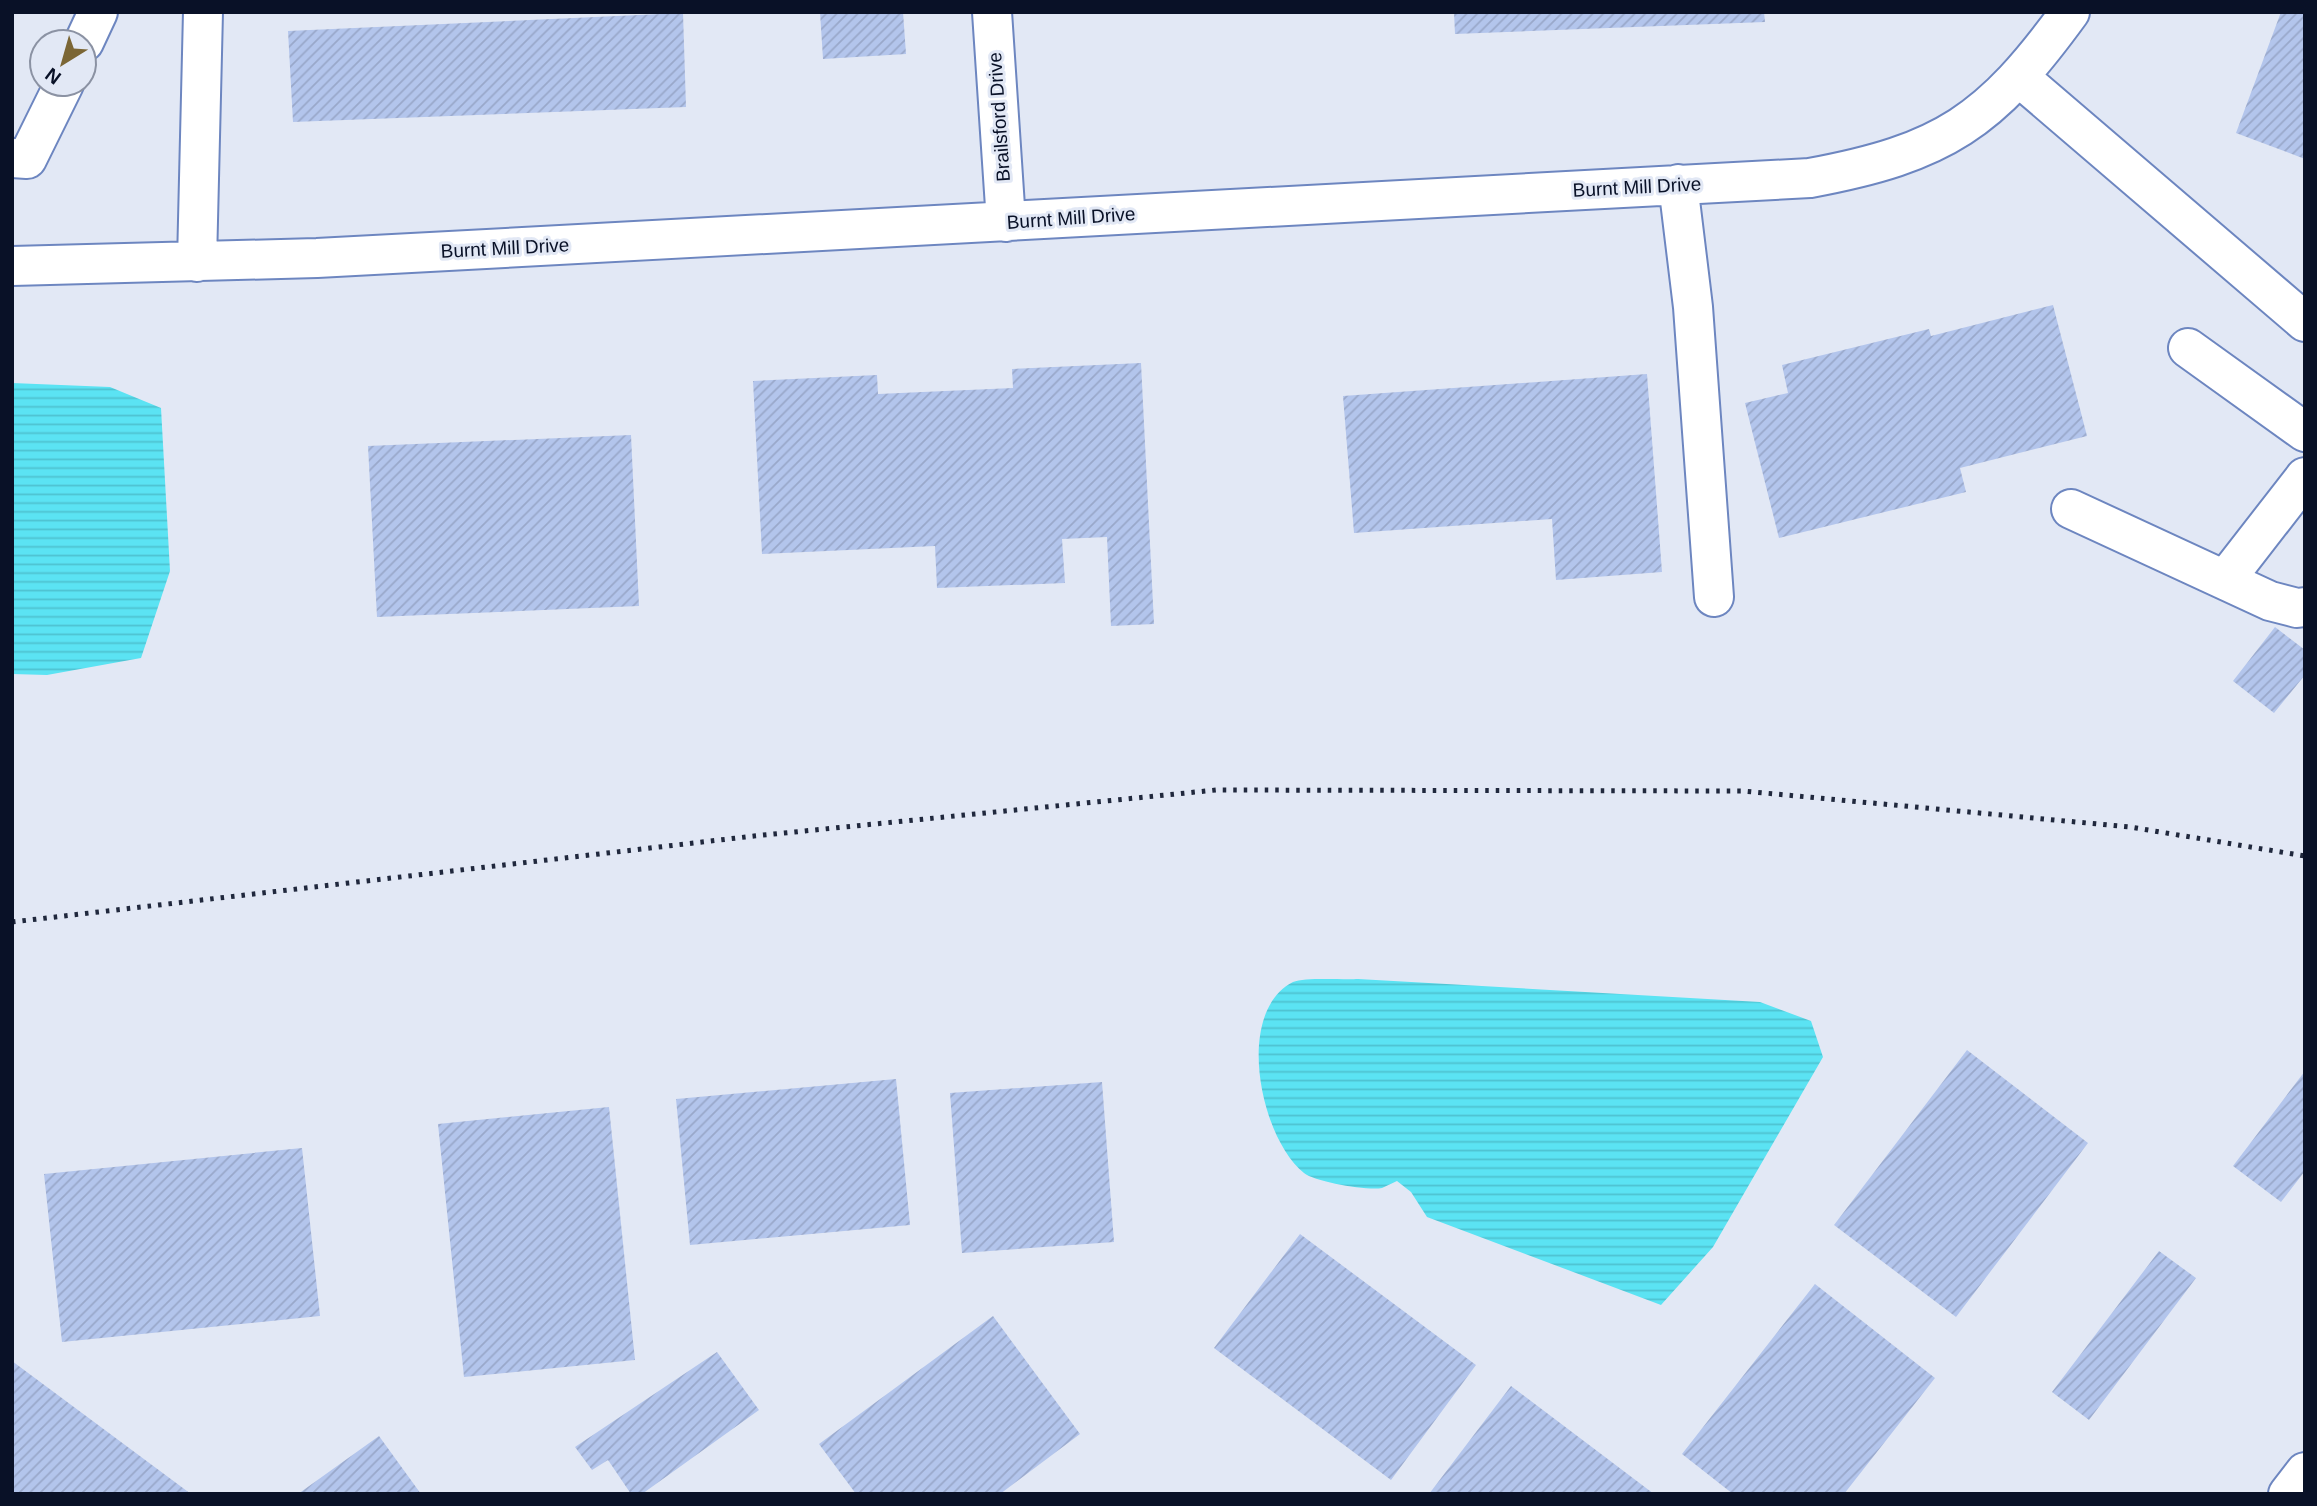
<svg xmlns="http://www.w3.org/2000/svg" width="2317" height="1506" font-family="Arial,sans-serif">
<style>
.water{fill:url(#water-rules)}
.building{fill:url(#building-hatch)}
.lines{fill:none;stroke-linecap:round;stroke-linejoin:round}
.minor-casing{stroke:#6d86c0;stroke-width:42}
.major-casing{stroke:#6d86c0;stroke-width:42}
.minor{stroke:#fff;stroke-width:38}
.major{stroke:#fff;stroke-width:38}
.rail{stroke:#20283d;stroke-width:5;stroke-dasharray:3.5 7;stroke-linecap:butt}
.labels{text-anchor:middle;dominant-baseline:central;stroke-width:6;stroke-linejoin:round;paint-order:stroke}
.street-label{font-size:19px;fill:#091127;stroke:#e2e8f5}
</style>
<defs>
<pattern id="water-rules" width="6" height="5" patternUnits="userSpaceOnUse" patternTransform="scale(1.75)"><rect width="6" height="5" fill="#5be3f3"/><path d="M0 2.5h6" fill="none" stroke="#4ec2d0"/></pattern>
<pattern id="building-hatch" width="6" height="6" patternUnits="userSpaceOnUse" patternTransform="scale(1.75)"><rect width="6" height="6" fill="#b3c5ec"/><path d="M-1 1l2-2M0 6l6-6M5 7l2-2" fill="none" stroke="#99a8ca"/></pattern>
</defs>
<rect width="100%" height="100%" fill="#e2e8f5"/>
<path class="water" d="M12 383 110 387 161 408 170 571 141 658 47 675 12 674Z
M1358 979 1760 1002 1811 1021 1823 1057 1713 1247 1661 1305 1427 1217 1411 1192 1397 1181C1392 1183 1387 1186 1382 1188 1368 1191 1315 1182 1304 1173 1260 1138 1234 1012 1293 982 1305 977 1343 980 1358 979Z"/>
<path class="building" d="M820 12H903L906 54 823 59Z
M1454 12H1764L1765 22 1455 34Z
M2281 12H2305V159L2236 133Z
M683 13 686 107 293 122 288 31Z
M2053 305 2087 436 1960 468 1966 492 1779 538 1745 403 1788 393 1782 365 1929 329 1931 336Z
M1141 363 1154 624 1111 626 1107 537 1062 539 1065 583 937 588 935 546 762 554 753 381 877 375 878 394 1013 388 1012 369Z
M1647 374 1662 572 1556 580 1552 519 1354 533 1343 396Z
M631 435 639 606 377 617 368 446Z
M2275 627 2305 650V675L2274 713 2233 681Z
M1967 1050 2088 1143 1956 1317 1834 1225Z
M2305 1071V1171L2281 1202 2233 1166Z
M896 1079 910 1225 690 1245 676 1099Z
M1102 1082 1114 1242 962 1253 950 1093Z
M609 1107 635 1360 464 1377 438 1124Z
M302 1148 320 1316 62 1342 44 1174Z
M1300 1234 1476 1365 1391 1480 1214 1348Z
M2159 1251 2196 1278 2089 1420 2052 1392Z
M1815 1284 1935 1378 1844 1494H1733L1682 1454Z
M993 1316 1080 1434 1000 1494H856L819 1444Z
M717 1352 759 1410 642 1494H631L608 1460 592 1470 575 1447Z
M12 1361 191 1494H12Z
M1511 1386 1654 1494H1429Z
M379 1436 421 1494H298Z"/>
<g class="lines">
<defs>
<path id="minor" d="M992 12 1006 222
M84 42 98 12
M2019 77 2305 322
M12 158 27 159 64 84
M1678 184 1693 307 1714 597
M197 262 203 12
M12 266 317 258 1810 178C1944 153 1990 122 2070 12
M2188 348 2305 432
M2071 509 2270 601 2297 608 2305 607
M2225 580 2305 477"/>
<path id="major" d="M2288 1494 2305 1472"/>
</defs>
<use href="#minor" class="minor-casing"/>
<use href="#major" class="major-casing"/>
<use href="#minor" class="minor"/>
<use href="#major" class="major"/>
<path class="rail" d="M12 922 754 836 1216 790 1743 791 2130 827 2305 856"/>
</g>
<g class="labels">
<g class="street-label">
<text transform="translate(999 117) rotate(-94)">Brailsford Drive</text>
<text transform="translate(1637 187) rotate(-3)">Burnt Mill Drive</text>
<text transform="translate(1071 218) rotate(-4)">Burnt Mill Drive</text>
<text transform="translate(505 248) rotate(-3)">Burnt Mill Drive</text>
</g>
</g>
<rect width="2317" height="1506" fill="none" stroke="#091127" stroke-width="28"/>
<g transform="translate(63 63) rotate(217)"><circle r="33" fill="#e2e8f5" stroke="#8b92a3" stroke-width="2"/>
<path d="M0-5L12 26L0 18L-12 26Z" fill="#7b6635"/>
<text y="-10" font-size="19" font-weight="bold" text-anchor="middle" fill="#091127">N</text>
</g>
</svg>
